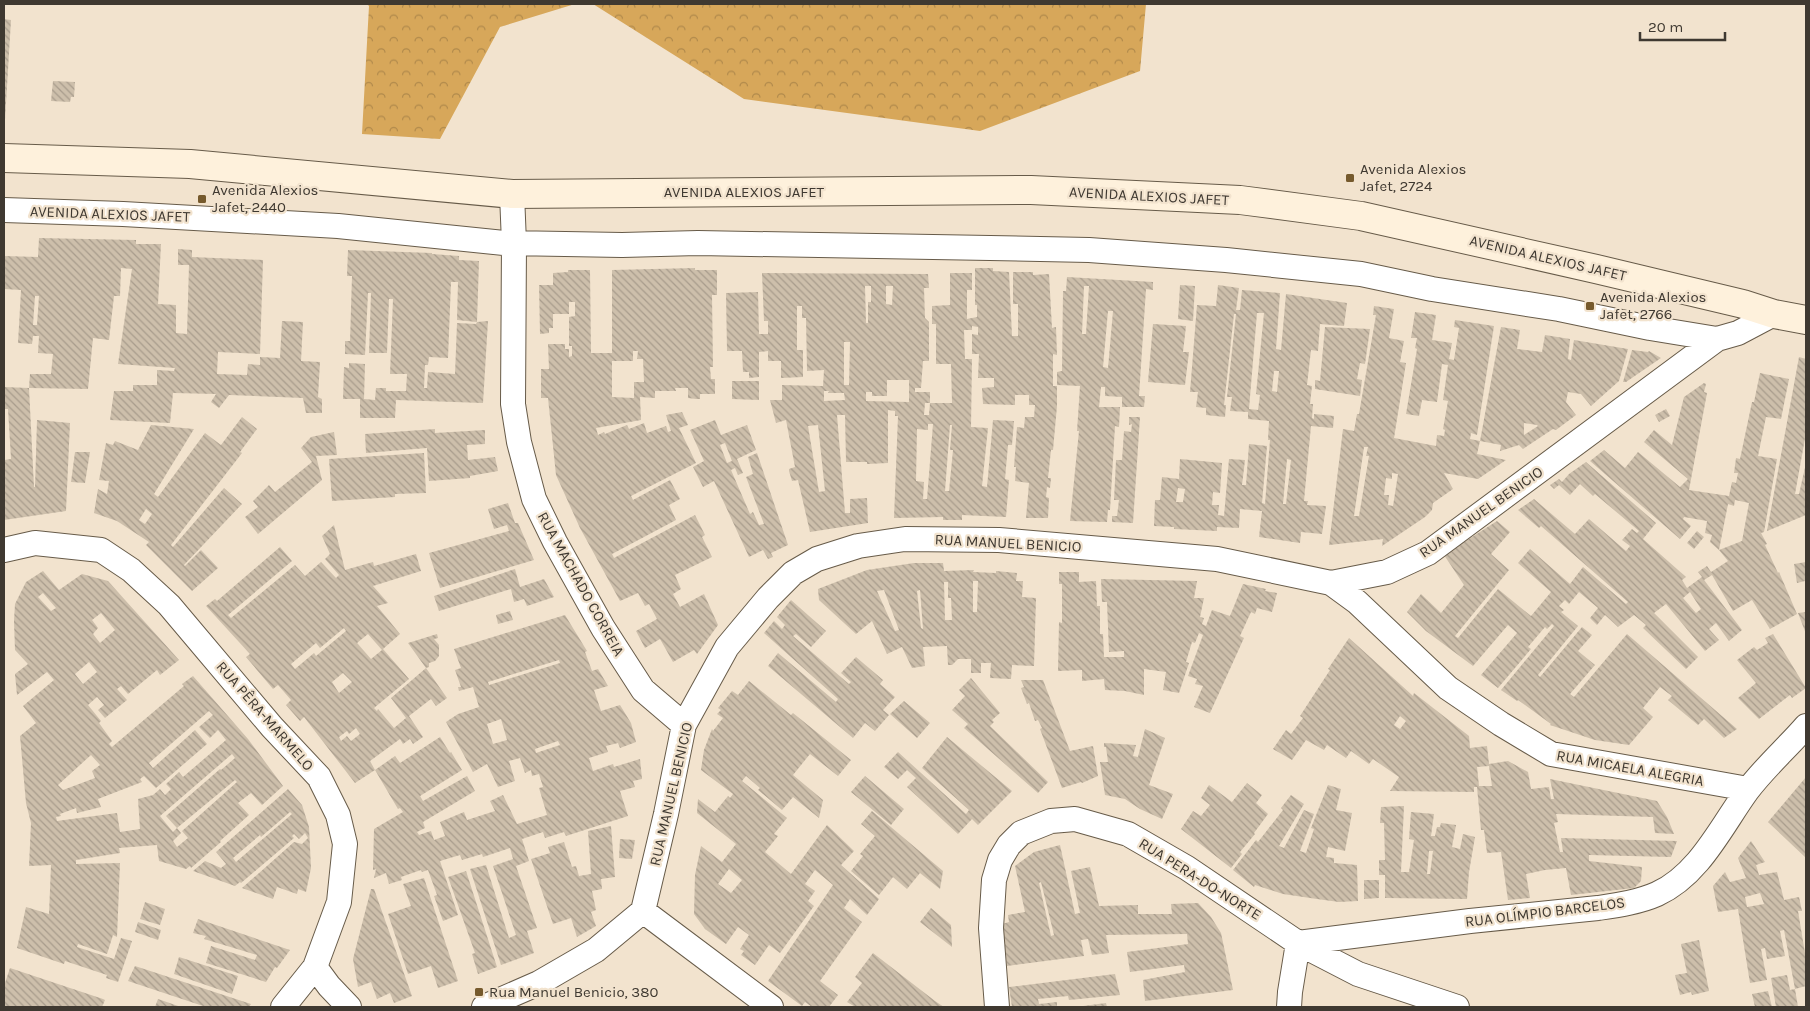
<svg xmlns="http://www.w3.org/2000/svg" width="1810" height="1011" font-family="Karla,sans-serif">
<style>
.forest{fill:url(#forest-crowns)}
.building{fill:url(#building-back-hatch);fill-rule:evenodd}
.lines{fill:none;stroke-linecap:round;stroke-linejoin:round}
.minor-casing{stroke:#675b49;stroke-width:26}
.secondary-casing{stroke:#675b49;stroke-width:30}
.minor{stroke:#fff;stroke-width:24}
.secondary{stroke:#fef1dc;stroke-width:28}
.poi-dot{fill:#765a2d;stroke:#f2e3ce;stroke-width:2}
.labels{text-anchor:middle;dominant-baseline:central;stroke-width:4.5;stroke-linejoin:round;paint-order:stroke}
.poi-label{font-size:15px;fill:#3f3931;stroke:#f2e3ce;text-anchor:start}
.street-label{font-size:15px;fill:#3f3931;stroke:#f2e3ce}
</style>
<defs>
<pattern id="forest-crowns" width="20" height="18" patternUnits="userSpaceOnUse" patternTransform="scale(1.25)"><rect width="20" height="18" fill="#d7a75a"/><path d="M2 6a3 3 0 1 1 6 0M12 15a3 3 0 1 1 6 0" fill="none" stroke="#b0894b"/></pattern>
<pattern id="building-back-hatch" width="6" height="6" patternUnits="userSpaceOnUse" patternTransform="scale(1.25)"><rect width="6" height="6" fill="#cdbfab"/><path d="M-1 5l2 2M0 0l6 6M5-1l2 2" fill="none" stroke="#a89c8c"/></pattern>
</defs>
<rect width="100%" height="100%" fill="#f2e3ce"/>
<path class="forest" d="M367 4H575L500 27 440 139 362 134 369 6Z
M593 4H1146L1140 71 980 131 744 99Z"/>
<path class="building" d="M4 19 11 20 5 120H4Z
M53 81 75 82 74 97H71L70 102 51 101Z
M39 238 136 240V244H161L158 304 176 305V333L187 334 189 265H178V249L192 250V257L263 260 260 354 218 352 217 374 247 375 248 364 260 365V357L280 358 282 321 303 322 301 361 320 362 318 397 322 399V413H306L303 398 229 395 219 408 211 402 216 394 173 393 170 423 110 420 114 391H133V385H157V370L174 371 175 368 118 364 132 269 121 268 120 296H114L109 340 93 338 88 389 29 388 34 487H35L37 420 70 423 66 511 4 520V460L11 459 8 409H4V387L29 388 30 374H51L53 354 38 353 39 336H33L32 344 18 343 21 290 4 289V256L38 257ZM35 296H39L37 325H33Z
M348 250 432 253V254L459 256V260L479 261 477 322 457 320 458 282H451L448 358 429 357 428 365H425L424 388H427L428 372 455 374 457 323 476 324 477 322 488 321 483 403 396 400 395 418H360V399H343L344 367 349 368V363L365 364 364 399 375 400 376 388H386V391H406L407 374H390L393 299H389L387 353H369L371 293H368L365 355 345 354V341H350L352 276H347Z
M695 268V270H717V295H712L713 367H710L711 379H715V394H700V399H696L688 398V388H675L676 391H655V398L640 397 641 420 596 428 598 435 604 432 605 434 627 425 629 429 644 423 647 433 666 426 668 432 671 431 666 415 682 412 688 425 679 428 696 463 631 496 633 500 670 480 680 499 669 505 676 520 612 554 614 558 695 515 705 535 702 537 712 557 675 575 681 589 673 594 680 607 704 594 718 625 697 654 694 650 673 662 660 639 645 648 636 631 657 619 649 604 645 606 638 593 620 601 580 528 556 475 548 398H541V369H549L548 344H565V349H569V357L572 356V346H569V317L575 316V302H569V314H553V328H549V333L540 334 539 285H553V273L568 272V270H590L591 353H612V270ZM633 351H638L637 359H643L644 382H634V398L612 397V361H633Z
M975 268H993V271L1009 272 1012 336H1018V304H1013V272H1033V275L1049 274 1052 328 1056 327 1057 355 1053 354V386H1057V406L1053 450H1051L1048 478H1051L1050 488 1047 487 1046 497 1049 498 1048 518H1026L1029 483 1015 481 1016 467H1014L1017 427 1024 428 1025 417H1034L1035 405H1029V395H1015V405L983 404 982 388 994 387V378H978L979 354H972V334L978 335V327L972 326V330H964L965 359H972L971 427 988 428 982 486 987 487 993 420 1014 421 1012 445H1008L1005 479 1009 480 1006 517 962 515V520H943V517L894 518 898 416H895V411L888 410V463L867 464V462H846L845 415H837L845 513H850V499L867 498 868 523 810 532 798 480 792 481 789 471V469L795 467 786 420 776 423 770 400H782V385L823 386 824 370 807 371 806 318H802V306H797V350H803V377L781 378V361H768V351L759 352V377L749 378V372H743L742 351H727L726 293 758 292 759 334H768V321H764L762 273 928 274 929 288H924L925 318 929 322V361H923L921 388H915V392H930V403H925L924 415H929L930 403H952L951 364H936V324H932V306L950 305V273H972V290H967V319L977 317V305H975ZM865 286H871V302H868V323H866ZM886 286H893L892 305 886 304ZM844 342H850L849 385H844ZM887 380H909V402L866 401V392H872V396H887ZM824 391H829L828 393H844L845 400 824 401ZM928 424H933L927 499H923L924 482 916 481 917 429 928 430ZM818 425 825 491 819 492 808 426ZM950 425H952L950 450H953L949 491H945Z
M1067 277 1153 282V290L1146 289 1139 396H1145L1144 407H1122V397L1105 396V387H1101L1099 407H1120L1119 427 1115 426 1110 510H1108L1107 522 1070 521 1079 431H1077L1080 386 1057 385V372L1062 371 1063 291H1066ZM1084 286H1089L1086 334H1082ZM1108 311H1113L1108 368 1103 367Z
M1180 285 1195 286 1193 321 1178 319Z
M1218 285 1239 288 1236 310H1240L1242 290 1280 293 1276 349 1281 350 1286 294 1347 303 1344 326 1320 324 1318 351 1311 350 1307 385 1312 386 1310 404H1313L1312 418 1314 419V414L1334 416 1333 428 1311 426 1306 479 1304 501H1308L1307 505 1326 506 1322 534 1301 532 1300 543 1259 537 1262 511 1240 509 1239 528 1217 527V531L1174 529V527L1154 526 1155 500H1160L1162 477 1179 479 1180 459 1222 463 1220 493 1213 492 1212 505H1219L1218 515 1224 516 1229 459 1245 460 1242 485H1246L1249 444 1267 446 1262 503 1265 504 1270 440H1268L1269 421 1248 419V412L1230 411 1232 397H1227L1236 314H1234L1224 405H1226L1225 417 1206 415V408L1196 407 1198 392H1190L1197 305 1216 306ZM1257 313H1264L1256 394 1260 395 1258 410 1249 409ZM1274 371H1279L1277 392 1272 391ZM1287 459 1291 460 1286 504H1283ZM1178 488 1185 489 1183 502H1176Z
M1374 306 1394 309 1389 338 1404 341 1400 362 1406 363 1394 438 1436 446 1437 435 1444 436 1445 430 1443 429 1448 401 1443 400 1448 365 1442 364 1437 402 1422 400 1419 416 1406 414 1417 349 1415 348 1417 338H1411L1415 312 1436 315 1432 340 1452 343 1449 359 1454 360 1459 328 1454 327 1455 320 1494 326 1477 435 1471 433 1470 439 1480 441 1477 454 1506 460 1478 479 1444 473 1453 489 1433 503 1432 510 1425 517 1382 546 1383 539 1329 545 1343 429 1354 431 1357 414H1359L1376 315H1373ZM1364 447H1368L1366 456H1369L1359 516H1354ZM1392 473 1398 474 1393 506 1388 505 1389 495H1384L1386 478 1392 479Z
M1153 324 1186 326 1183 352H1189L1185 385 1148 382Z
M1325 327 1370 329 1365 364 1360 363 1357 379 1362 380 1360 396 1315 389V380L1320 381Z
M1501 327 1520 330 1517 349 1542 352 1545 335 1570 339 1568 359 1571 360 1574 340 1628 349 1619 381 1591 406 1581 394 1568 392 1566 402 1576 415 1556 430 1553 429 1523 449 1519 445 1500 451 1501 445 1480 441ZM1524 423 1537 425 1538 426 1524 435Z
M1632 350 1648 352 1649 351 1661 358 1626 382H1623Z
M1799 357 1806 359V433L1795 494H1799L1806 463V515L1767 531Z
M1760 373 1789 379 1781 419 1766 417 1758 456 1777 459 1764 532 1761 533 1767 544 1765 545 1778 573 1779 572 1797 614 1770 629 1752 600 1733 611 1712 575 1704 580 1742 630 1729 641 1716 623 1709 629 1719 640 1705 651 1666 604 1654 613 1698 657 1686 669 1643 628 1646 625 1634 615 1618 627 1605 615 1597 625 1590 618 1598 608 1579 592 1569 604 1565 600 1559 606 1564 610 1561 612 1578 626 1538 675 1540 677 1582 627 1592 635 1578 651 1595 665 1570 694 1574 697 1627 634 1737 729 1724 738 1704 719 1698 725 1668 700 1672 696 1660 687 1643 708 1653 717 1629 745 1595 740 1550 725 1551 724 1518 700 1517 701 1501 690 1554 626 1552 624 1547 629 1545 627 1528 647 1531 649 1498 688 1481 675 1517 633 1508 625 1473 666 1426 631 1407 612 1421 594 1441 613 1464 585 1444 555 1497 521 1510 532 1491 554 1509 570 1455 636 1458 638 1498 589 1531 616 1551 592 1518 563 1530 549 1570 584 1583 567 1626 604 1628 602 1541 526 1539 528 1518 510 1534 499 1575 534 1589 519 1626 551 1630 546 1622 540 1632 529 1637 533 1639 531 1595 494 1593 496 1580 484 1570 495 1559 485 1554 489 1550 485 1559 479 1562 482 1569 474 1586 462 1656 523 1643 539 1686 577 1682 580 1687 588 1702 577 1698 572 1707 566 1711 572 1728 561 1719 550 1742 541 1749 503 1735 500 1734 506 1728 504 1719 550 1710 542 1712 535 1705 533 1707 521 1684 517 1683 519 1691 526 1680 539 1590 461 1604 450 1625 468 1638 452 1680 487 1688 479 1644 442 1654 430 1672 445 1684 397 1704 383 1706 384 1704 392 1707 393 1689 490 1729 496 1732 482 1736 483 1738 473H1734L1736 458 1740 459 1752 402H1754ZM1690 592 1701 609 1696 613 1683 598Z
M732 381H759V400L732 399Z
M1666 409 1670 416 1659 422 1655 415Z
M242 417 257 429 240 452 242 453 171 545 173 547 224 488 242 504 184 565 185 566 201 550 218 568 192 591 146 545 149 542 117 521 94 513 98 489 107 494 109 481 99 480 106 443 113 445 115 441 138 450 151 425 194 429 154 494 158 497 205 433 221 445ZM146 509 152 514 145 524 139 520Z
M1129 417H1140L1133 523 1112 522V516H1117L1119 500H1114L1116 460H1122L1124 431 1131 432 1132 424 1129 425Z
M715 420 721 435 747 425 756 450 737 459 743 473 738 475 735 468 731 470 750 514 753 512 759 525 764 524 746 477 753 474 748 457 757 453 788 545 771 553 773 557 768 559 763 550 749 557 714 481 703 487 693 467 704 461 690 430ZM725 443 732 461 727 463 720 445Z
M435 429V433L485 430V444L467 445 468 460 495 457 498 471 470 476V478L429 481 427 448 366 453 365 434Z
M334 432 337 455 316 456 322 480 258 534 245 517 258 507 253 501 269 485 275 492 312 462 301 448 311 437Z
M75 452H90L85 483 71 482Z
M424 453 426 493 395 494V497L332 501 329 459Z
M508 503 515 523H518L534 560 440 588 429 553 509 531 507 525 494 529 488 509Z
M334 525 345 570 373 562 374 566 416 554 421 571 373 586 388 603 377 606 400 634 383 649 409 679 374 708 377 711 378 709 394 728 406 718 391 698 426 668 408 643 437 634 438 638 434 639 439 645V656L435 661 429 663V667L426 668 447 698 436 706 431 699 409 716 423 737 413 744 410 739 403 744 400 739 370 761 375 770 355 783 304 717 300 721 286 705 291 700 278 685 273 689 246 657 250 654 206 606 215 599 217 601 280 547 292 561 228 615 231 618 295 565 305 576 321 562 336 578 339 575 325 559 330 554 322 536ZM344 628 346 631 316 656 314 653 295 669 291 664 316 643 320 648ZM368 634 382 650 371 659 357 643ZM343 673 352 682 339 693 332 682ZM356 728 360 734 351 741 347 736 341 741 339 737 347 731 349 734Z
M1697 531 1704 537 1694 549 1687 543Z
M1806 562V584L1805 581 1797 583 1794 564Z
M914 563H943L944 571 974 570 973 572 996 573V571L1017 573 1016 581H1023L1022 597 1036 598 1034 666 1012 665 1011 679 990 678 991 663H981V673H971V659H958L952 665H948L947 646 923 647 925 666 912 668 902 647 887 654 872 621 856 634 819 600 818 589 867 570ZM973 581H978L977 612H973ZM944 582H948V598H951L952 620H945ZM884 590 899 630 895 631 877 591ZM920 590 923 629 921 628 917 591Z
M515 569 520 587 544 579 554 597 527 606 524 599 514 602 511 589 439 611 434 596Z
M43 571 59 590 82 574 108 581 179 660 160 675 157 670 128 694 121 686 117 689 127 700 105 718 98 710 104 705 97 697 88 705 101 721 99 723 112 741 109 744 112 747 184 686 182 684 193 676 248 739 283 786 262 805 251 793 238 803 249 815 220 841 221 842 191 868 190 866 186 869 159 861 157 845 119 848 120 853 76 860V864L120 863 117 937 113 935 107 954 78 944 77 947 114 959 121 938 132 941 118 982 106 978 107 975 65 961 64 964 17 948 26 907 49 914 51 865 29 866 31 823 26 803 20 736 36 723 23 706 54 680 47 672 17 695 15 674 28 664 15 650 14 621 15 604 26 582ZM43 593 56 608 51 611 38 597ZM101 613 115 630 100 643 93 634 98 628 92 620ZM89 662 97 672 83 684 75 674ZM209 711 213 715 199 727 210 738 218 730 226 740 183 777 179 772 166 784 171 789 165 795 160 789 153 795 138 799 140 829 120 832 117 813 57 821 56 817 61 816 60 814 76 808 77 813 101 807 98 799 142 782 140 779 144 776 156 788 207 744 195 730 153 768 149 763ZM232 754 235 758 221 770 220 769 166 816 177 828 235 780 237 782 182 831 188 838 177 847 173 841 181 833 177 828 173 832 160 816ZM91 755 100 765 92 771 95 778 63 790 58 785Z
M1059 572H1079V582L1096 581 1097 606H1100V634H1103L1104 657H1124V651L1109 652 1107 602H1102L1101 579 1197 581 1194 598H1204L1200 617 1204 618 1202 624 1206 626 1212 610 1230 616 1243 584 1266 589 1265 591 1277 593 1272 612 1257 608 1255 614 1251 612 1240 636 1244 638 1210 713 1194 707 1203 686 1195 684 1197 679 1188 676 1203 635 1199 633 1195 643 1192 642 1186 662 1189 663 1179 693 1163 690 1166 672 1144 669V695L1125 691 1105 690 1104 679 1082 681V670L1058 671 1059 622 1062 623V584H1059Z
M791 600 826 631 811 647 796 634 793 636 849 684 851 682 841 673 856 657 883 680 880 684 895 697 883 710 889 715 875 731 865 723 853 738 768 666 778 653 836 702 838 699 764 633 774 621 782 629 785 625 777 617Z
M510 611 513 620 498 624 496 615Z
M1806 612V634L1798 613Z
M565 615 587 651 585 652 592 671 598 669 608 686 594 690 601 711 620 705 631 723 636 742 620 748 618 743 606 746 608 752 589 758 593 771 613 764 614 767 640 759 642 779 633 781 635 787 620 791 628 816 566 836 564 832 545 838 543 832 522 839 529 861 516 866 537 928 527 931 534 953 501 965 470 869 486 865 509 938 516 935 493 866 513 859 510 848 483 857 482 854 462 860 460 855 440 861 458 915 443 921 434 896 437 895 428 870 422 872 421 870 401 877 402 880 389 884 386 873 374 878 376 869 373 870 374 829 403 812 400 808 398 809 375 770 395 756 400 763 440 737 450 753 451 752 462 770 420 796 423 801 467 776 475 791 423 822 425 828 417 832 419 835 431 831 434 840 445 836 440 822 464 812 467 820 495 811 490 801 503 795 517 824 547 815 539 788 543 787 539 774 532 776 531 770 525 773 520 758 509 761 515 781 498 787 487 764 473 772 446 722 458 714 479 707 473 687 459 691 458 687H461L455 670 461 668 454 649ZM559 660 560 663 489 685 488 682ZM501 719 507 740 493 744 487 724ZM558 741 560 745 536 753 535 749Z
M1773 634 1806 688 1792 698 1790 695 1759 719 1738 698 1756 683 1737 660 1754 647 1757 650 1768 643 1765 638Z
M1349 638 1412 695 1413 696 1414 693 1469 736 1470 748 1487 746 1489 764 1508 761 1528 772 1531 789 1549 787 1551 799H1554L1550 779 1657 801 1667 817 1674 834 1655 833 1653 817 1556 814 1558 822 1554 823 1560 852H1563L1561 838 1677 841 1671 857 1589 855V861L1642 867 1641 881 1634 888 1571 895 1566 868 1545 870 1526 874 1530 898 1508 900 1501 852 1487 853 1484 830H1481L1477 787H1474V792L1390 791 1399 777 1373 759 1369 764 1351 751 1346 758 1327 745 1324 750 1306 740 1292 760 1273 749 1286 730 1291 734 1303 718 1300 716 1330 670 1328 669ZM1400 716 1406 721 1400 729 1394 725ZM1489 766 1492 786H1479L1477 767Z
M971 678 1000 713 992 720 994 722 990 726 1048 782 1038 793 964 728 968 724 952 710 965 696 959 690Z
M1021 680H1043L1070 751 1093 746 1098 776 1082 783 1081 782 1062 788 1040 729 1042 728 1038 720 1035 721 1029 703 1027 704 1021 688 1024 687Z
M749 681 791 715 793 713 851 760 838 776 810 754 793 775 823 800 819 818 793 797 782 810 758 790 760 788 746 776 742 781 787 818 774 834 778 836 765 852 791 874 827 825 854 851 841 865 879 899 867 915 850 899 844 908 862 922 820 981 838 995 829 1007H812L805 1002 802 1006 768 981 833 885 815 870 805 884 815 891 808 901 814 906 780 953 769 945 755 965 741 955 744 951 740 949 749 935 738 927 726 944 705 929 694 914 695 875 701 846 722 862 736 844 697 813 698 799 715 812 728 796 730 798 733 794 701 770 704 750 712 729 713 731 723 718 717 714 721 710 718 708 732 691 738 695ZM729 869 742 880 731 893 718 884Z
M904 701 930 723 917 738 890 714Z
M1145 729 1165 738 1149 785 1173 794 1162 819 1140 809 1125 799 1105 795 1100 762H1108L1106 747H1104V743L1136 745 1133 756 1138 757Z
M947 737 1012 791 978 825 972 819 958 834 907 787 916 778 907 770 898 779 884 767 898 752 966 814 969 810 922 768Z
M865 776 904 809 891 825 851 792Z
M1806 777V858L1768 822Z
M1247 783 1262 795 1256 803 1268 814 1254 833 1255 834 1240 852 1242 854 1231 868 1181 829 1193 811 1201 816 1210 805 1201 798 1209 785 1232 802Z
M1328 785 1341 789 1336 810 1352 813 1345 851 1328 847 1326 857 1334 858V863L1357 865 1358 901 1339 902 1317 899 1283 894 1255 885 1254 887 1233 870 1256 840 1258 842 1283 810 1281 808 1291 795 1304 804 1279 846 1284 848 1304 810 1314 814 1300 851 1306 853 1314 829 1311 828Z
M288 789 302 805 309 827 311 868 306 892 298 889 297 894 277 887 273 899 242 888 294 842 302 844 308 838 305 833 299 839 294 834 292 836 294 838 241 883 240 882 235 886 193 871 205 861 221 868 226 864 216 852ZM290 812 292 814 236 862 233 858 260 835 261 837Z
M1404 806 1401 872H1409L1414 840 1409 839 1411 812 1434 814 1431 836H1435L1437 827H1440L1441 823 1456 825 1452 847 1460 849 1463 834 1475 837 1469 872 1467 899 1385 898V875H1379V860H1385L1384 823H1380L1381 807ZM1429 851H1433L1430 874H1427Z
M872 811 943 871 940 889 920 873 907 889 893 877 879 895 851 871 863 856 860 854 875 836 861 824Z
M611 826 615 877 601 879 602 889 592 891 596 910 591 912 596 926 577 937 571 918 553 924 531 859 550 853 548 847 564 842 572 867 576 866 579 876 591 874 588 831Z
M620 839 635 840 632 859 619 858Z
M1751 841 1765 862 1756 865 1759 875 1777 872 1784 900 1799 897 1802 911H1798L1806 959V986L1795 989 1798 1007H1776L1771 978 1787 975 1790 990 1795 989 1784 930 1780 931 1785 956 1767 959 1765 948 1761 949 1767 980 1750 983 1738 909 1718 912 1713 886 1725 872 1730 882 1746 878 1738 858ZM1760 893 1764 904 1747 907 1745 897Z
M1060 845 1075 914 1080 913 1071 871 1090 867 1099 906 1138 905V914H1172L1171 904 1198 903 1211 917 1221 933 1233 990 1145 1001 1143 980 1185 972 1184 965 1130 972 1127 952 1188 944 1187 934 1106 935 1109 953 1092 955 1088 939 1081 940 1084 956 1007 966 1002 924 1009 922 1008 915 1025 912 1015 866 1034 852ZM1041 882 1054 935 1051 936 1039 883Z
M466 871 497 967 478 974 472 954 475 953 448 877Z
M424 878 458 981 438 988 431 966 408 974 388 914 411 906 403 884Z
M1364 880H1379V898L1364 899Z
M371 889H374L412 996 394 1003 390 993 377 999 371 982 358 987 353 959Z
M145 902 165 909 160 925 140 919Z
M931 908 951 925 952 947 920 922Z
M198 919 287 949 290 950 277 968 275 967 266 982 206 963 211 946 255 960 257 955 204 939 206 936 193 933Z
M138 922 161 930 158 940 135 932Z
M1699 940 1709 991 1692 995 1691 992 1680 995 1675 975 1687 973 1681 944Z
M873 953 935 1001 944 1007H855L852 1005 847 1002 862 983 855 977Z
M179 957 238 976 232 994 174 974Z
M135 966 251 1004 249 1007H206L128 981Z
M10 968 103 999 105 1000 102 1007H4V986Z
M1115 974 1120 995 1069 1000 1068 996 1038 999 1039 1004 1057 1002V1007H1012L1009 987Z
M1768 991 1772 1007H1755L1752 994Z
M158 999 181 1007H155Z
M1106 1003 1107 1007H1083V1006Z"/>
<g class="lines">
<defs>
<path id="minor" d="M512 194 514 243 513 404 519 442 534 499 555 542 603 628 643 690 684 725
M4 210 123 214 338 226 504 243 622 245 698 243 990 248 1089 250 1226 260 1361 274 1432 289 1559 309 1650 328 1717 339 1738 333 1774 314
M4 550 35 543 101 550 131 570 169 605 272 727 319 777 338 815 345 844 339 902 315 967 283 1007
M1331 583 1357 602 1448 688 1501 724 1551 754 1748 789
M643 911 771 1007
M315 967 329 986 349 1007
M484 1007 539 983 596 950 643 911 666 814 684 725 727 647 768 598 793 573 817 559 858 546 905 539 999 540 1217 559 1331 583 1387 572 1428 553 1717 339
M997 1007 991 928 994 880 1000 860 1009 845 1021 833 1051 821 1075 819 1128 834 1187 868 1298 943 1358 974 1457 1007
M1289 1007 1290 992 1298 943 1470 921 1598 908C1618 905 1639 902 1657 894 1699 875 1721 827 1747 791 1764 768 1787 748 1806 726"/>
<path id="secondary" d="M4 158 190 164 512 194 1031 190 1240 200 1361 216 1596 269 1743 304 1774 314 1806 320"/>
</defs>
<use href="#minor" class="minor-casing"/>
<use href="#secondary" class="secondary-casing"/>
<use href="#minor" class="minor"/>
<use href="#secondary" class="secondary"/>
</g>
<g class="poi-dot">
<rect x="1345" y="173" width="10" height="10" rx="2.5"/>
<rect x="197" y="194" width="10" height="10" rx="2.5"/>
<rect x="1585" y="301" width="10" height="10" rx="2.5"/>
<rect x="474" y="987" width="10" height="10" rx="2.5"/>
</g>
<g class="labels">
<g class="poi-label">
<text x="1360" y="169">Avenida Alexios<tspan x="1360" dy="17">Jafet, 2724</tspan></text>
<text x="212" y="190">Avenida Alexios<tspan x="212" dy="17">Jafet, 2440</tspan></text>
<text x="1600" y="297">Avenida Alexios<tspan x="1600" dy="17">Jafet, 2766</tspan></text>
<text x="489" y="992">Rua Manuel Benicio, 380</text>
</g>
<g class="street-label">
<text x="744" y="192">AVENIDA ALEXIOS JAFET</text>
<text transform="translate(1149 196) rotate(3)">AVENIDA ALEXIOS JAFET</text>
<text transform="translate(110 214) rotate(2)">AVENIDA ALEXIOS JAFET</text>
<text transform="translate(1548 258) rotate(13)">AVENIDA ALEXIOS JAFET</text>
<text transform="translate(1481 512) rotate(-35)">RUA MANUEL BENICIO</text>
<text transform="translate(1008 543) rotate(3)">RUA MANUEL BENICIO</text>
<text transform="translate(581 584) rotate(61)">RUA MACHADO CORREIA</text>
<text transform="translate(265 716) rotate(49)">RUA PÊRA-MARMELO</text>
<text transform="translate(1630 768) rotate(10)">RUA MICAELA ALEGRIA</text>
<text transform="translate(671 794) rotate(-77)">RUA MANUEL BENICIO</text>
<text transform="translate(1200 879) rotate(32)">RUA PERA-DO-NORTE</text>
<text transform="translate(1545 912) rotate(-7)">RUA OLÍMPIO BARCELOS</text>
</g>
</g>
<rect width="1810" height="1011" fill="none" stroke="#3f3931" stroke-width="10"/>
<path d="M1640 32v8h85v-8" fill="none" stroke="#3f3931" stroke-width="2.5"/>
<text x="1648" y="32" font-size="15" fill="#3f3931" stroke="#f2e3ce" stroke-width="4" paint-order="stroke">20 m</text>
</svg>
